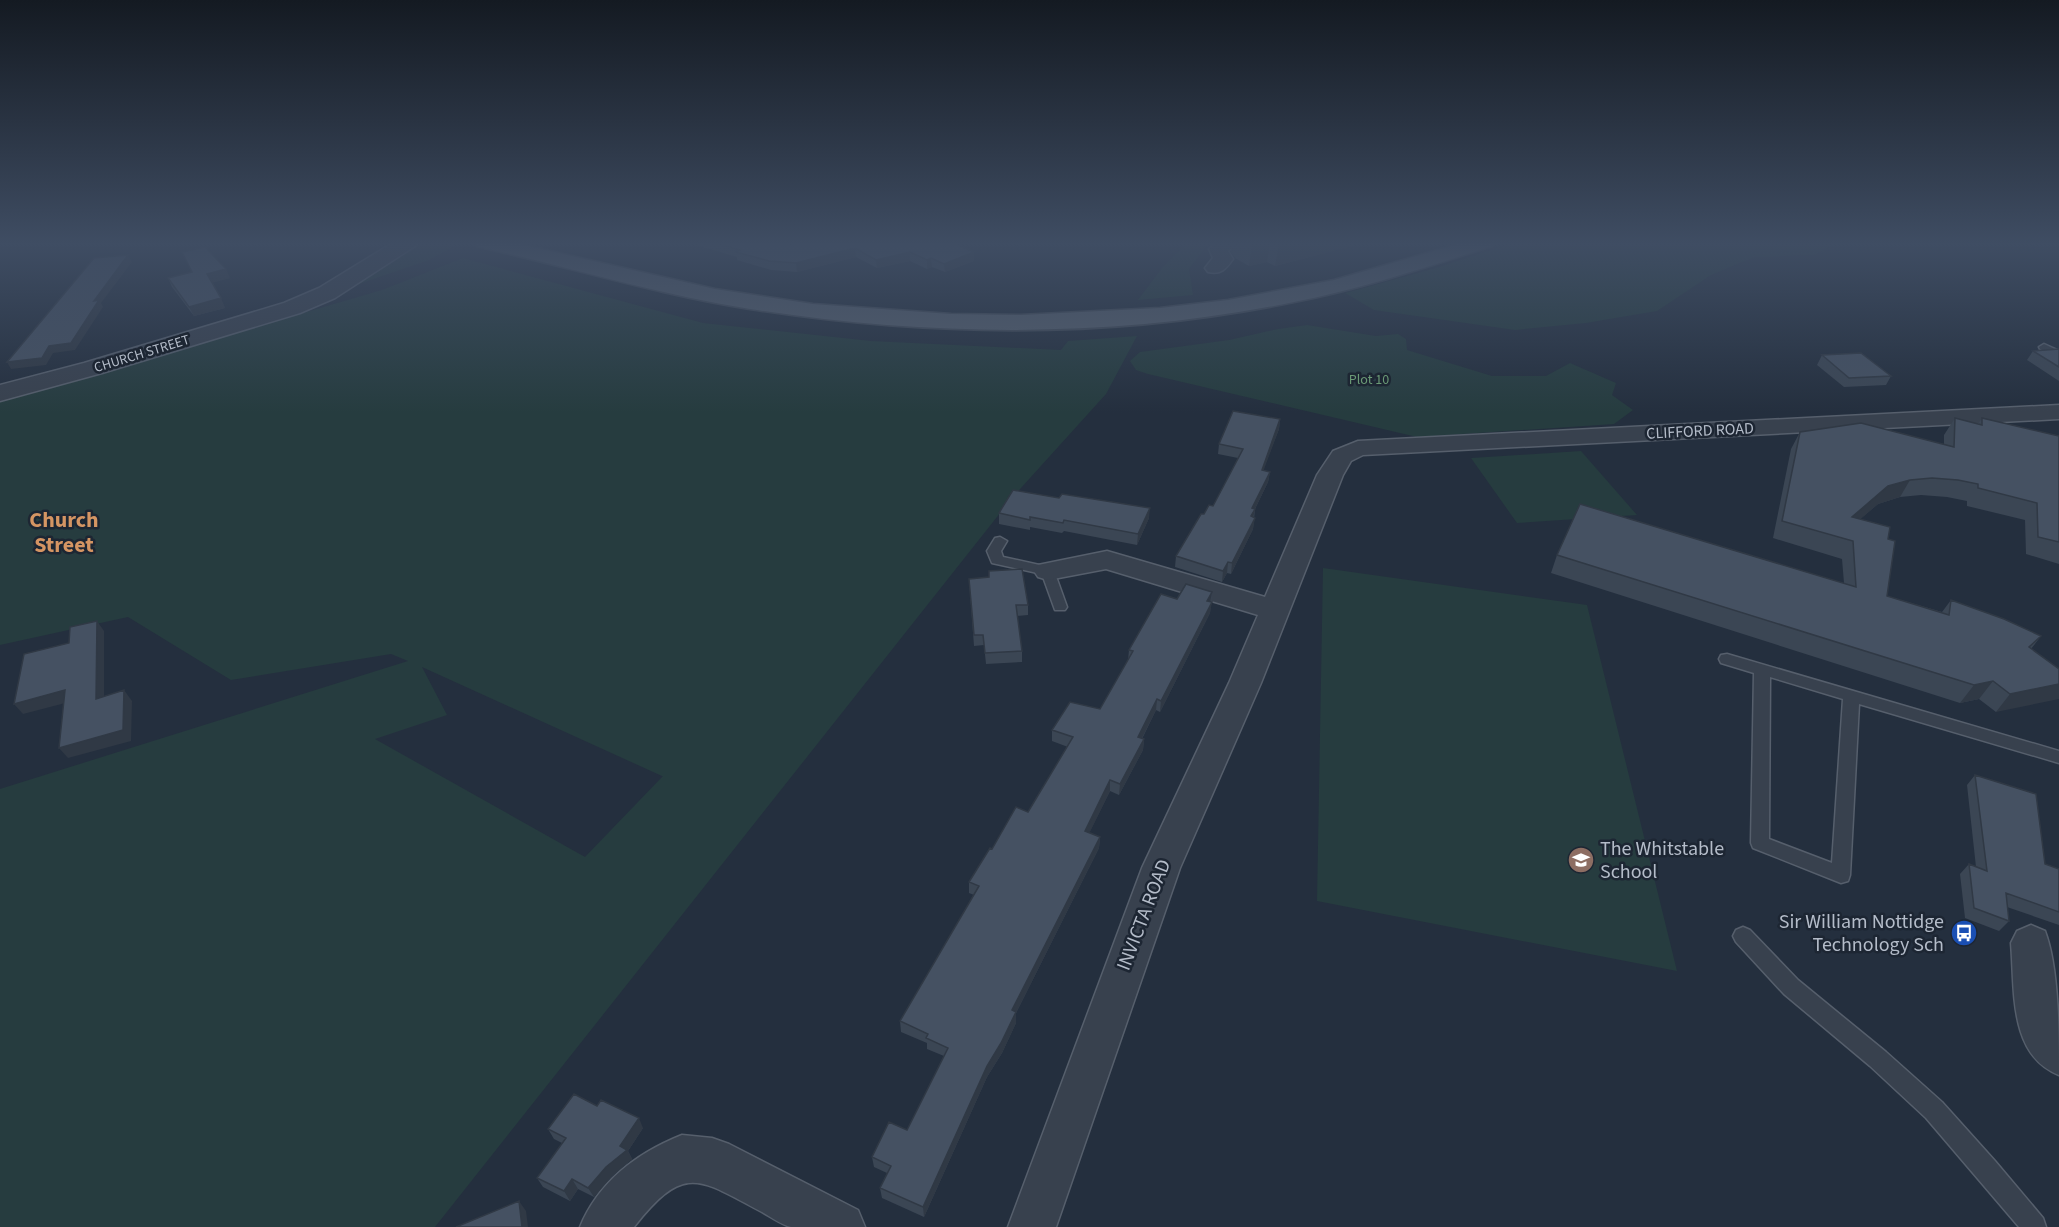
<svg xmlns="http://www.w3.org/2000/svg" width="2059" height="1227" font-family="'Source Sans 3',sans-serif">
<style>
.green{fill:#263c3f;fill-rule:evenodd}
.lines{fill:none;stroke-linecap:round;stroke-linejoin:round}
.service-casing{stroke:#565f6c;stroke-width:3}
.minor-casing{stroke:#565f6c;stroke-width:3}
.tertiary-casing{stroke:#565f6c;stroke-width:3}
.primary-casing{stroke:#414a57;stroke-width:3}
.service{fill:#38414e;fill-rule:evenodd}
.minor{fill:#38414e;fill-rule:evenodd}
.tertiary{fill:#38414e;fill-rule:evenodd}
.primary{fill:#56606e;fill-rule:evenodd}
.wall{fill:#3b4654}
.shaded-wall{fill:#303945}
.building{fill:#455162;stroke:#303945;stroke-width:1.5}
.labels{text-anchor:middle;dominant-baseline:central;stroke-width:5;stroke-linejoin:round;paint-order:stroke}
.far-street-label{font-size:14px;fill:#b4bcc9;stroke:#1d2633}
.far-park-label{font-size:14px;fill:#6b9a76;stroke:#1d2633}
.street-label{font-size:16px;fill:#b4bcc9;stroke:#1d2633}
.near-poi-label{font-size:20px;fill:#b4bcc9;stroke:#1d2633;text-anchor:start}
.near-street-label{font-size:20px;fill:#b4bcc9;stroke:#1d2633}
.district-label{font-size:22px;font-weight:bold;fill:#d59563;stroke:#1d2633}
</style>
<rect width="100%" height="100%" fill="#242f3e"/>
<path class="green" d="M408 242 456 245 429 260 307 302Z
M1188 242H1209L1189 269 1193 295 1138 300 1162 268Z
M1516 242H1838L1814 255 1754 257 1711 275 1657 311 1586 323 1515 330 1374 310 1345 293 1436 268Z
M463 258 703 323 871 341 1061 350 1068 341 1137 336 1106 394 1012 498 435 1227H0V789L408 661 391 654 231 680 128 617 0 645V401L382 290ZM422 667 662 776H663L585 857 375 739 447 715Z
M1307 325 1376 336 1398 334 1406 339 1407 350 1492 376H1546L1570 363 1616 383 1612 395 1633 410 1614 424 1417 437 1148 374 1136 370 1130 361 1140 352 1229 340 1278 329Z
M1581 451 1637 515 1517 523 1471 458Z
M1323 568 1587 605 1677 971 1317 901Z"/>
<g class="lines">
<defs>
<path id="service" d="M2044 344 2059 351V359L2040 349 2039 347Z
M1000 537 1007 541 1001 551 1003 557 1053 568 1067 607 1065 610H1055L1042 574 992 563 987 551 995 538Z
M1727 654 2059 751V763L1859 704 1850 875 1848 881 1841 883 1753 848 1751 843 1754 673 1721 663 1719 659 1721 655ZM1770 677 1843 699 1832 863 1769 839Z
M1743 927 1750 930 1798 980 1886 1052 1942 1102 1995 1161 2043 1218 2046 1227H2019L1926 1118 1870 1066 1784 994 1736 942 1733 936 1736 930Z"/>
<path id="minor" d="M1217 242H1240L1228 251 1233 259C1226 269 1221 275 1208 272L1205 268 1213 258 1209 249Z
M2059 405V419L1363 455 1351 461 1343 475 1261 683 1180 868 1056 1227H1008L1142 868 1229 683 1258 615 1106 569 1048 580 1038 577 1034 571 1038 565 1107 551 1265 597 1317 475 1333 451 1358 441Z
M2031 925 2045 931C2059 968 2059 1033 2059 1075 2008 1055 2015 989 2011 943L2017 931Z
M682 1135 712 1138 729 1144 858 1210 865 1227C846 1227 808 1227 791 1227 782 1225 771 1217 762 1212 699 1179 685 1162 634 1227H580C599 1181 637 1153 682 1135Z"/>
<path id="tertiary" d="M394 242H418L415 246 335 298 300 313 102 373 0 401V385L84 363 284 303 319 288Z"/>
<path id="primary" d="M474 242H511L715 289 813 304 951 314 1021 315 1160 308 1228 300 1334 280 1465 242H1495L1492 246C1427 267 1361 289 1294 302 1116 339 929 337 750 309 660 295 573 268 484 248L477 246Z"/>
</defs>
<use href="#service" class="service-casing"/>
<use href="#minor" class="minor-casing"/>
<use href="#tertiary" class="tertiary-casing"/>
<use href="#primary" class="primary-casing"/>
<use href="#service" class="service"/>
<use href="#minor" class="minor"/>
<use href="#tertiary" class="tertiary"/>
<use href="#primary" class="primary"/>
</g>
<path class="wall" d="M686 242H778L790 244 974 252V261L945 272 932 267 927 269 910 261 877 268 856 257 797 272 771 270 737 260V257Z
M1232 242H1367L1275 266 1267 262 1249 266 1235 258 1231 252Z
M168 278H230L212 282 225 308 194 316 172 287Z
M2059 349V381L2027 360 2033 351Z
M1822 355 1891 376 1886 385 1844 387 1817 365Z
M1955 418 1978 424 1982 418 2059 436V564L2026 554 2025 520 1967 506V501L1947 497 1921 495 1900 497 1878 504 1860 519 1888 539 1887 596 1942 612 1951 600 2041 636 2031 649 2059 669 1996 712 1979 699 1960 703 1551 573 1557 555 1844 583 1842 559 1773 538 1791 449 1800 432 1944 444V435Z
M1280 419 1279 429 1263 470 1270 472 1268 482 1255 509 1253 529 1231 574 1227 573 1222 582 1175 567 1176 556 1204 514 1213 506 1238 458 1218 454 1219 444Z
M999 513 1149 518 1137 545 1064 531 1062 533 1030 527V530L999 524Z
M969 579 1028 605V615L1017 616 1022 651V662L986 664 984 645 974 646Z
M1212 592 1210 613 1160 712 1156 710 1142 739H1144L1143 750 1119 795 1110 791 1089 833 1100 837 1099 848 1016 1013V1023L1002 1053 987 1077 924 1217 882 1198 880 1188 887 1173 874 1167 872 1157 907 1130 944 1056 927 1049V1043L901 1032 900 1021 974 895 969 893V882L992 849 1028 812 1068 747 1052 741V730L1100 709 1128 660 1129 650 1177 599Z
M1975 775 2045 864 2059 869V925L2007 907 2009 921 1999 931 1965 918 1960 874 1969 864 1976 867 1967 785Z
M643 1128 628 1151 632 1159 612 1176 594 1197 578 1189 570 1201 543 1187 537 1178 562 1143 554 1139 548 1129Z"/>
<path class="shaded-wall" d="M1263 242H1270L1267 262 1249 266 1252 244Z
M1289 242H1367L1275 266 1279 244Z
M855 248 856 257 797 272 796 263Z
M910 252V261L877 268 876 260Z
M974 252V261L945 272 944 264Z
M128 255 132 262 101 303 103 307 75 350 53 353 46 365 11 369 7 362 49 346 94 301Z
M931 258 932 267 927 269V260Z
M226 269 230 278 212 283 207 274Z
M221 298 225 308 194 316 189 307Z
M1280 419 1279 429 1260 480 1262 470Z
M1270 472 1268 482 1253 513 1255 509 1253 519 1250 527 1252 508Z
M1910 480 1900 497 1878 504 1842 535 1852 517 1888 486Z
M1150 508 1149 518 1137 545 1138 534Z
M1255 518 1253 529 1231 574 1232 563Z
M1228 562 1227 573 1222 582 1223 571Z
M1212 592 1210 603 1207 601Z
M1212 602 1210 613 1160 712 1161 701Z
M97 621 104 631V709L96 699Z
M1993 681 1979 699 1960 703 1974 685Z
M2059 684V699L1996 712 2010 694Z
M65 690 73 701 23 714 14 704Z
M124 690 132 701 131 741 68 758 59 748Z
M1157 699 1156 710 1137 748 1138 737Z
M1144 739 1143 750 1119 795 1120 784Z
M1110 780V791L1085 842V831Z
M1100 837 1099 848 1016 1013V1023L1002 1053 987 1077 924 1217 923 1207 1012 1010Z
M639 1118 643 1128 628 1151 632 1159 612 1176 594 1197 588 1188 606 1167Z
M572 1179 578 1189 570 1201 564 1191Z
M519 1201 526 1211 528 1227H522Z"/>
<path class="building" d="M713 242H778L790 244 796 242H951L974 252 944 264 931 258 927 260 910 252 876 260 855 248 796 263 769 261 736 252 740 250Z
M1248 242H1263L1252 244Z
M1274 242H1289L1279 244Z
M205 247 226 269 207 274 221 298 189 307 168 278 192 272 182 252Z
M128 255 94 301 99 300 71 343 49 346 42 358 7 362 94 258Z
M2059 349V367L2033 351Z
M1861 353 1891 376 1849 378 1822 355Z
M1233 411 1280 419 1262 470 1270 472 1252 508 1255 509 1251 516 1255 518 1232 563 1228 562 1223 571 1176 556 1201 514H1204L1209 505 1213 506 1243 449 1219 444Z
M1955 418 1982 425V418L2059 436V542L2038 537 2037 503 1978 488V484L1958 480 1932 478 1910 480 1888 486 1852 517 1890 527 1888 539 1895 541 1887 596 1949 615 1951 600 2004 619 2041 636 2029 647 2059 669V684L2010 694 1993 681 1974 685 1557 555 1580 504 1856 587 1853 541 1782 521 1800 432 1861 423 1954 447Z
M1013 490 1059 498 1062 494 1150 508 1138 534 1064 520 1063 523 1030 517V520L999 513Z
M1022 569 1028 605H1016L1022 651 985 653 983 635H974L969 579 989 577V571Z
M1186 584 1212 592 1207 601 1212 602 1161 701 1157 699 1138 737 1144 739 1120 784 1110 780 1085 831 1100 837 1012 1010 1016 1012 1001 1043 987 1066 923 1207 880 1188 891 1166 872 1157 889 1122 907 1130 948 1048 926 1038 928 1034 900 1021 979 886 969 882 990 848 992 849 1016 807 1028 812 1073 737 1052 730 1070 702 1100 709 1133 651 1129 650 1161 594 1177 599Z
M97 621 96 699 124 690 123 730 59 748 65 690 14 704 24 654 69 643 70 627Z
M1975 775 2036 794 2045 864 2059 869V912L2006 893 2009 921 1974 908 1969 864 1987 871Z
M574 1094 597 1106 601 1100 639 1118 620 1146 627 1150 606 1167 588 1188 572 1179 564 1191 537 1178 566 1138 548 1129Z
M519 1201 522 1227H456Z"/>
<linearGradient id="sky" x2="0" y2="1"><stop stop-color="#141a22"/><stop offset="0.59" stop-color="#3f4d63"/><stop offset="1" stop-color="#3f4d63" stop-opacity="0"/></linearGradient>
<rect width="2059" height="413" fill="url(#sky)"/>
<defs>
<symbol id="school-disc" viewBox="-11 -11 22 22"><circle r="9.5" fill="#8d6e63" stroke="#1d2633"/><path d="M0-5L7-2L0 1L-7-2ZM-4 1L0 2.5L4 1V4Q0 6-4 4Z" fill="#fff"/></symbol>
<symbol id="bus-disc" viewBox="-11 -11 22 22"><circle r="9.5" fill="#1a4fb4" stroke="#1d2633"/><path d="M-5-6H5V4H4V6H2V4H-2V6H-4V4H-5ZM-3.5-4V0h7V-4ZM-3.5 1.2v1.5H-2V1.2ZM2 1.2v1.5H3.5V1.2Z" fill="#fff"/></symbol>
</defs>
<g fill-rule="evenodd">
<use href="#school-disc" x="1566" y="845" width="30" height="30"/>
<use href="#bus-disc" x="1949" y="918" width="30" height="30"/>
</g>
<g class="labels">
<g class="far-street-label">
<text transform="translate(142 354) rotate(-17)">CHURCH STREET</text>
</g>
<g class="far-park-label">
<text x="1369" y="380">Plot 10</text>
</g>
<g class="street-label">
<text transform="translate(1700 431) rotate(-3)">CLIFFORD ROAD</text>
</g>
<g class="near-poi-label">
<text x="1600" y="849">The Whitstable<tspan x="1600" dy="23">School</tspan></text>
<text x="1944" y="922" text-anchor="end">Sir William Nottidge<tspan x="1944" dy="23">Technology Sch</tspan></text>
</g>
<g class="near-street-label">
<text transform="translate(1144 915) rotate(-69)">INVICTA ROAD</text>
</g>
<g class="district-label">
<text x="64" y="520">Church<tspan x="64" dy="25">Street</tspan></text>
</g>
</g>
</svg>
